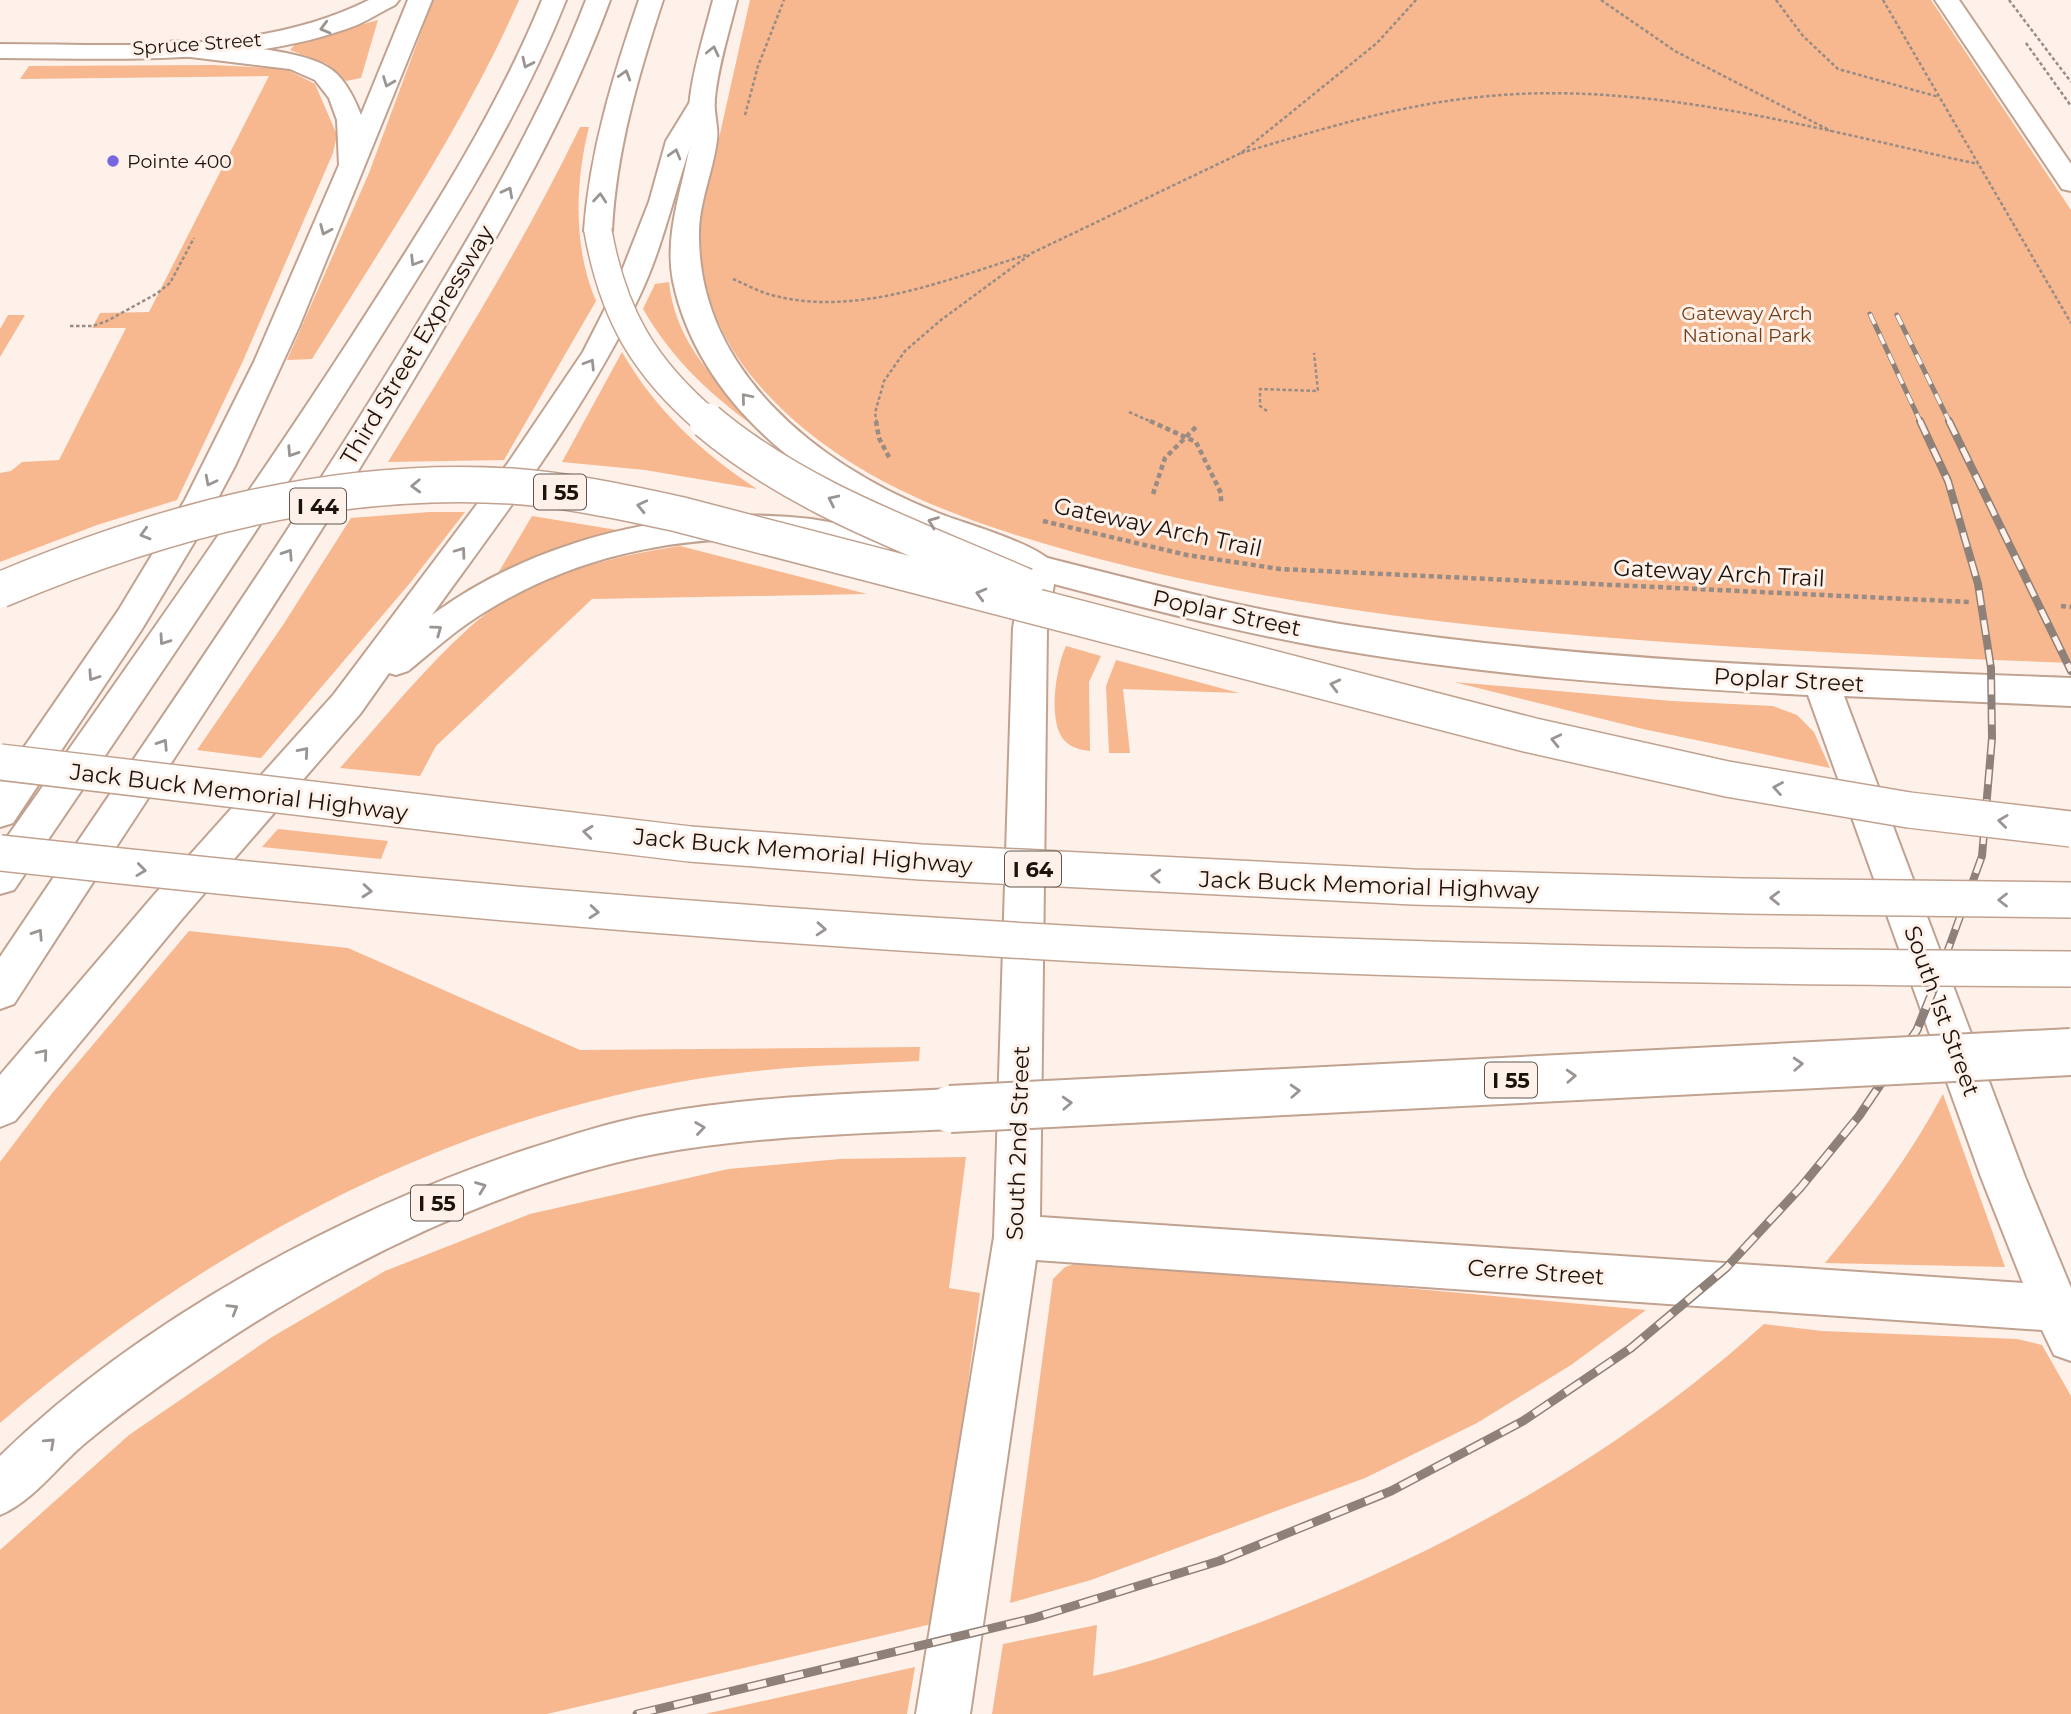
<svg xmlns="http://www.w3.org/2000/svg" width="2071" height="1714" font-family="Montserrat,sans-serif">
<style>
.green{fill:#f7b78f}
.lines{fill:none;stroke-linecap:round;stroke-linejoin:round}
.street-casing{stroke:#c1a290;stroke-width:4}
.secondary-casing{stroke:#c1a290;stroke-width:4}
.highway-casing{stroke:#c1a290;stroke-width:4}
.path-far1{stroke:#988c85;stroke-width:2.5;stroke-dasharray:3.5 2.5;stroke-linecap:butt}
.path{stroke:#988c85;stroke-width:4.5;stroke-dasharray:5 3.5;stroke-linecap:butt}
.street{fill:#fff;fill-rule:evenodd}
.secondary{fill:#fff;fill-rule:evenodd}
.highway{fill:#fff;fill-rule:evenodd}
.rail-far2-casing{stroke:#8d8179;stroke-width:5}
.rail-far1-casing{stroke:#8d8179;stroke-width:8}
.rail-casing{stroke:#8d8179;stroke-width:9}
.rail-far2{stroke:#fef1e9;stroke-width:3.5;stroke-dasharray:11;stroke-linecap:butt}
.rail-far1{stroke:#fef1e9;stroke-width:5;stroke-dasharray:15;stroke-linecap:butt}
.rail{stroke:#fef1e9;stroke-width:6;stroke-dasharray:19;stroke-linecap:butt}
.highway-bridge-far2-casing{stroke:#c1a290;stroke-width:30;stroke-linecap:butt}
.highway-bridge-far1-casing{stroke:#c1a290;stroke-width:38;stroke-linecap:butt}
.highway-bridge-casing{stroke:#c1a290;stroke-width:50;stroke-linecap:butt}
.highway-bridge-far2{stroke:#fff;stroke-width:27}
.highway-bridge-far1{stroke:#fff;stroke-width:35}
.highway-bridge{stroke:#fff;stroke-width:46}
.oneway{stroke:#9a9592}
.poi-dot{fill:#7866e1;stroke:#fef1e9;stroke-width:2.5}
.labels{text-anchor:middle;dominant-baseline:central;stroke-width:6;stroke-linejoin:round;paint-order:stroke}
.far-street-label{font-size:19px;fill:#1e130c;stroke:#fef1e9}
.far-poi-label{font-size:19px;fill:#1e130c;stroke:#fef1e9;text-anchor:start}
.far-park-label{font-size:19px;fill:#733f19;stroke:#fef1e9}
.shield{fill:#fef1e9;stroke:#61564e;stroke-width:2}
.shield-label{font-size:21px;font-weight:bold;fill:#1e130c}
.street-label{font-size:23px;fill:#1e130c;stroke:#fef1e9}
</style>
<rect width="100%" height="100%" fill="#fef1e9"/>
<path class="green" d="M433 0H519C463 127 385 241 312 359L287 360 369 173Z
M750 0H1931L2071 210V663C1935 658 1801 652 1665 642 1457 627 1250 604 1049 545 942 514 834 471 759 385 717 337 694 278 702 214Z
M378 20 361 78 346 81 327 64 290 50 296 43Z
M213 65 286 69 315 84 337 135 333 153 242 363 177 500 97 525 0 562V473L11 471 22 462 59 460 126 328H92L100 313 149 312 269 76 20 79 29 66Z
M580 127H589C575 182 573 248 596 301L504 460 388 462C456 352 524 243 580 127Z
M669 282C675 350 733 401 780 444 724 407 677 368 643 309L655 284Z
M8 315H25L0 357V329Z
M622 352C656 411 701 452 757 489L645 470 562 462Z
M430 512H465L410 583 261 758 197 750 283 625 351 518Z
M532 516 629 532 494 580Z
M680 546 867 594 592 599 436 746 420 776 340 768C382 721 423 669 470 627 525 577 608 557 680 546Z
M1066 646 1101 656 1089 682 1090 751C1081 750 1072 748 1065 741 1047 724 1056 667 1066 646Z
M1116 660 1239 693 1123 689 1130 753H1109L1106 686Z
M1454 682 1672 701 1773 706 1797 715 1814 732 1830 768 1643 729Z
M278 829 388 841 381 859 262 847Z
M189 931 348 948 580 1050 920 1047 919 1061C854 1064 788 1066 724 1075 454 1112 204 1247 0 1423V1162L53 1092Z
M1943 1094 2005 1267 1825 1263C1870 1209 1910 1156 1943 1094Z
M966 1157 949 1288 980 1293 936 1623 547 1714H0V1550L129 1435 272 1337 385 1271 530 1214 728 1169 840 1159Z
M1090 1259 1646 1310 1571 1365 1477 1423 1365 1478 1091 1580 1010 1603 1053 1279 1065 1267Z
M1764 1324 1822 1331 2017 1339 2042 1345 2071 1396V1714H992L1003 1644 1097 1625 1093 1676C1147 1664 1198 1645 1250 1626 1436 1557 1616 1458 1764 1324Z
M915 1667 907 1714H705Z"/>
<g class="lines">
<defs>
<path id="street" d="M369 0H399L395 5C383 11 370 19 357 25 249 67 114 58 0 58V44C121 44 258 56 369 0Z
M1040 556C1146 583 1252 611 1360 627 1596 662 1833 669 2071 678V706L1844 696 2025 1177 2071 1288V1361L2054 1355 2042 1330 1036 1260 970 1714H916L994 1237 1013 628 1023 568 1028 560ZM1054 584C1141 607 1229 630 1317 646 1479 675 1644 687 1808 695L1981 1177 2023 1283 1040 1217 1047 628Z"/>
<path id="secondary" d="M713 0H737C729 32 718 66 715 98 713 112 719 126 717 140 713 172 699 202 699 234 698 372 820 466 938 513 965 524 1044 545 1057 568L1052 576C1046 578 1042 580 1037 579 1022 576 1007 565 993 559 969 549 944 540 919 531 810 488 698 402 673 281 664 234 682 190 690 145 693 129 688 114 690 98 694 65 705 32 713 0Z
M1935 0H1959L2071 164V191L2062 189Z"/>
<path id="highway" d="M408 0H432L299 327 235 466 195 541 142 629 13 823 0 827V782L118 611 185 500 254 362 339 165 337 120 329 98 315 80 290 69 174 55 165 53 162 48 165 43 174 41C213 45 302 47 332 70 346 80 355 100 361 115Z
M542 0H566C516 126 443 237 371 352 257 534 135 711 14 890L0 894V847C119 678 239 510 352 336 422 227 493 120 542 0Z
M586 0H610C564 126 495 240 428 355 298 576 153 788 14 1004L0 1009V957C137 752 280 550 408 339 474 230 540 120 586 0Z
M639 0H663C638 76 616 151 612 231L608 237 598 239 588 237 584 231C590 150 613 76 639 0Z
M702 94 711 97 715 102C707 115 696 129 691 144 674 194 663 246 640 295 586 410 506 512 432 615 536 538 683 504 811 519 863 526 911 545 962 555 992 561 1026 552 1052 560L1057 568 1052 576C986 596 923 566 860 552 736 523 597 543 488 610 459 627 434 650 408 671L396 675 389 673 360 714 182 919 15 1121 0 1127V1075L154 895 334 694 508 463 583 352 614 291 649 202 666 141 693 97Z
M950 1089 965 1095 971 1109 965 1123 950 1129C852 1134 751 1136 655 1154 506 1183 347 1261 221 1344 174 1375 127 1408 84 1444 57 1467 33 1501 0 1515V1456C140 1320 338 1213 522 1151 565 1137 610 1122 655 1114 751 1096 852 1094 950 1089Z"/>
</defs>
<use href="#street" class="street-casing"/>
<use href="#secondary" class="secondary-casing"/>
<use href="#highway" class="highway-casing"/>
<path class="path-far1" d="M1601 0 1675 51 1831 131
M1776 0 1803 36 1838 69 1939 97
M1883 0 2071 323
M2009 0 2071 82
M2026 43 2071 106
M745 115 758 66 784 0
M1241 153C1319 130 1398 105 1479 97 1647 79 1815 129 1978 164
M733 279C744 284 756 290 768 294 853 319 946 280 1026 255
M70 326H93L107 321 156 294 170 283 194 238
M1267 411 1260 406V389L1318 391 1314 353
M1129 412 1154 423
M877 423 875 413 884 381 905 351 941 320 1032 253 1241 153 1377 43 1416 0"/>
<path class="path" d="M876 421 879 438 890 459
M1150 421 1196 442 1221 493V503
M1153 494 1165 458 1196 427
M1043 521 1187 555 1280 569 1969 602
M2061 606 2071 607"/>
<use href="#street" class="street"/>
<use href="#secondary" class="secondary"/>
<use href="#highway" class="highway"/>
<defs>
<path id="rail-far2" d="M1870 314 1921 423
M1897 315 1950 423"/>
<path id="rail-far1" d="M1920 421 1948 481 1978 584 1991 668 1992 738 1982 856 1937 980
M1949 421 2071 671"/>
<path id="rail" d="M637 1714 1034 1618 1219 1561 1391 1491 1523 1421 1631 1348 1726 1268 1801 1187 1859 1116 1917 1030 1938 978"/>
</defs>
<use href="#rail-far2" class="rail-far2-casing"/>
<use href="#rail-far1" class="rail-far1-casing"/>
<use href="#rail" class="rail-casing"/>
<use href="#rail-far2" class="rail-far2"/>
<use href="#rail-far1" class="rail-far1"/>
<use href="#rail" class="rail"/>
<defs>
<path id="highway-bridge-far2" d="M598 231C613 315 644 368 709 423"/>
<path id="highway-bridge-far1" d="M707 421C799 499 916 538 1025 586
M0 590C161 522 334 475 511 486 567 490 623 502 678 514L1530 735 1727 779 1909 810 2071 829
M0 762 690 844 921 862 1413 887 1742 896 2071 900
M0 853C342 891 685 921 1029 941 1376 962 1723 967 2071 969"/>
<path id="highway-bridge" d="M950 1109 2071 1052"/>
</defs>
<use href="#highway-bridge-far2" class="highway-bridge-far2-casing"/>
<use href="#highway-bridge-far1" class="highway-bridge-far1-casing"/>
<use href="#highway-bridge" class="highway-bridge-casing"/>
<use href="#highway-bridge-far2" class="highway-bridge-far2"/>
<use href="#highway-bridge-far1" class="highway-bridge-far1"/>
<use href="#highway-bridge" class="highway-bridge"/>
</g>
<defs><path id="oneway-chevron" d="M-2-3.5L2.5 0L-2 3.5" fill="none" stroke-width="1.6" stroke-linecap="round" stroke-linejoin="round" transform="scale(1.75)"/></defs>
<g class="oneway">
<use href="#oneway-chevron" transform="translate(325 28) rotate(165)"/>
<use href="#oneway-chevron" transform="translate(713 51) rotate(-77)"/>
<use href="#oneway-chevron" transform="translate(527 63) rotate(115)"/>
<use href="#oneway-chevron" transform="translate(625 75) rotate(-73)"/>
<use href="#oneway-chevron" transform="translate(388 82) rotate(111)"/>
<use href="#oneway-chevron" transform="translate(675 154) rotate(-74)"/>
<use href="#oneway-chevron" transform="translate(508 192) rotate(-62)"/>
<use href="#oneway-chevron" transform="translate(600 198) rotate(-85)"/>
<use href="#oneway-chevron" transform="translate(325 230) rotate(113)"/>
<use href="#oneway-chevron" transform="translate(415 261) rotate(122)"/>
<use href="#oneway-chevron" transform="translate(590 364) rotate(-58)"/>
<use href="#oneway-chevron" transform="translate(746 398) rotate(-130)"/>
<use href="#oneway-chevron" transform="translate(292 452) rotate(123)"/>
<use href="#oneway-chevron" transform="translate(210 481) rotate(117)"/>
<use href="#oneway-chevron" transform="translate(416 486) rotate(178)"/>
<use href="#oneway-chevron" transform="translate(833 500) rotate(-154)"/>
<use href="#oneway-chevron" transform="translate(642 506) rotate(-167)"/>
<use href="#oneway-chevron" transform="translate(933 522) rotate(-159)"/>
<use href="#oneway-chevron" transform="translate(145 534) rotate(164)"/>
<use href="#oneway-chevron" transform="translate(461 552) rotate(-54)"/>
<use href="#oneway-chevron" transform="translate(288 554) rotate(-57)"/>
<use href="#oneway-chevron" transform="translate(981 594) rotate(-165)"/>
<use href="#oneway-chevron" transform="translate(437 630) rotate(-36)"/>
<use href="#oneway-chevron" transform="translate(164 640) rotate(125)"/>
<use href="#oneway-chevron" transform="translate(93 676) rotate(124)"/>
<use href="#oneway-chevron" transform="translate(1335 685) rotate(-166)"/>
<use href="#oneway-chevron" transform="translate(1556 740) rotate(-167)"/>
<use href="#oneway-chevron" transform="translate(163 744) rotate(-57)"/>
<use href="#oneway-chevron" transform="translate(304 752) rotate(-49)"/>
<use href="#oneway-chevron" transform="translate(1778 788) rotate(-170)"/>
<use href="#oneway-chevron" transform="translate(2003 821) rotate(-173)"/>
<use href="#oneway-chevron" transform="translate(588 832) rotate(-174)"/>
<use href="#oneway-chevron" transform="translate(141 870) rotate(7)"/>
<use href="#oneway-chevron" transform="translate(1156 876) rotate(-177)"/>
<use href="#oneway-chevron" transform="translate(367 891) rotate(5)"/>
<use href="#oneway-chevron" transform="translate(1775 898) rotate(-179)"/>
<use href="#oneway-chevron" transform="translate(2003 900) rotate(-180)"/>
<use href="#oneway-chevron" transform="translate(594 912) rotate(5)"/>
<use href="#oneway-chevron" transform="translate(821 929) rotate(4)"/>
<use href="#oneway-chevron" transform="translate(38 934) rotate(-57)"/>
<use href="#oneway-chevron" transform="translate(43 1054) rotate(-50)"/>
<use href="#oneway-chevron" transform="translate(1798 1064) rotate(-3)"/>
<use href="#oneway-chevron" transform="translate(1571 1076) rotate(-3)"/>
<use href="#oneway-chevron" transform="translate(1295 1091) rotate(-3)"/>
<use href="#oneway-chevron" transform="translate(1067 1103) rotate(-3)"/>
<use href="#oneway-chevron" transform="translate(700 1128) rotate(-8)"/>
<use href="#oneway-chevron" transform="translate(481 1187) rotate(-21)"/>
<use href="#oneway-chevron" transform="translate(233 1309) rotate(-31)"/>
<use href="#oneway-chevron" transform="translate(50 1443) rotate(-43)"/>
</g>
<circle class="poi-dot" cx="113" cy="161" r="7"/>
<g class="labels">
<g class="far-street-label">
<text transform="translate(197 44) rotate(-4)">Spruce Street</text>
</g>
<g class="far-poi-label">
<text x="127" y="161">Pointe 400</text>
</g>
<g class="far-park-label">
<text x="1747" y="313">Gateway Arch<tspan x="1747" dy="22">National Park</tspan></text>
</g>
<g class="shield">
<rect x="534" y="474.5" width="52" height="35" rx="5"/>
<rect x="290" y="488.5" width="56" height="35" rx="5"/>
<rect x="1005" y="851.5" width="56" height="35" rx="5"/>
<rect x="1485" y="1062.5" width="52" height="35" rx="5"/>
<rect x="411" y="1185.5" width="52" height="35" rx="5"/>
</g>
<g class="shield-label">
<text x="560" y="492">I 55</text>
<text x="318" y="506">I 44</text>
<text x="1033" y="869">I 64</text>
<text x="1511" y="1080">I 55</text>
<text x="437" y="1203">I 55</text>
</g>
<g class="street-label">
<text transform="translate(417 345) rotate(-59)">Third Street Expressway</text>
<text transform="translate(1158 527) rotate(12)">Gateway Arch Trail</text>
<text transform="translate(1719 573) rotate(3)">Gateway Arch Trail</text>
<text transform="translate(1227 613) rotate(12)">Poplar Street</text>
<text transform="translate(1789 680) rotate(3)">Poplar Street</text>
<text transform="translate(239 792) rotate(7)">Jack Buck Memorial Highway</text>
<text transform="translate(803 851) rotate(5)">Jack Buck Memorial Highway</text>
<text transform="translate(1369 885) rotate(2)">Jack Buck Memorial Highway</text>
<text transform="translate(1942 1011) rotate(70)">South 1st Street</text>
<text transform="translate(1018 1143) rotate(-88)">South 2nd Street</text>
<text transform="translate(1536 1272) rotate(4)">Cerre Street</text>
</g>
</g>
</svg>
